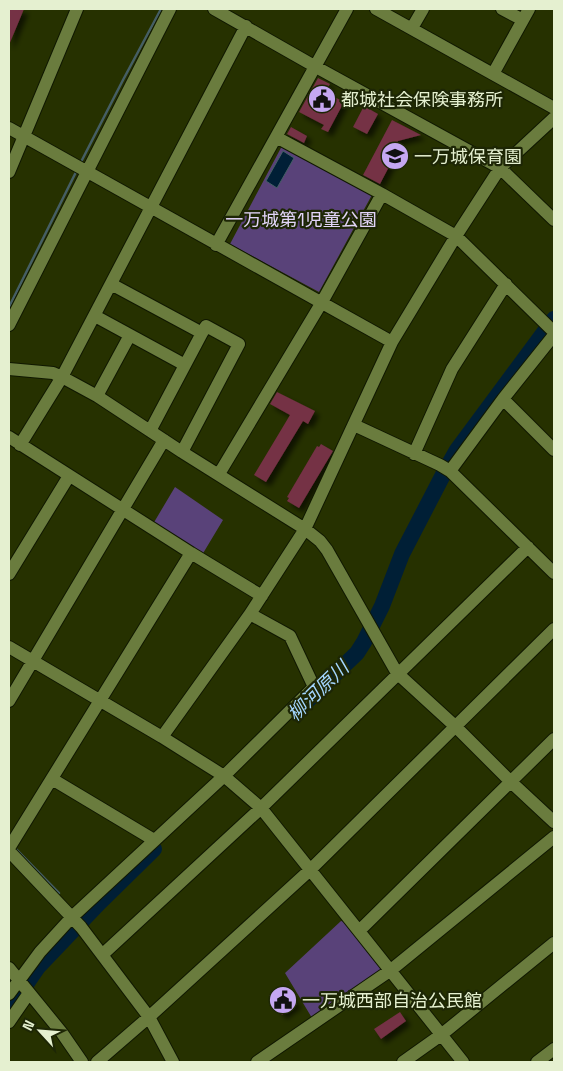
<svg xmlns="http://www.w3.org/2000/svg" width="563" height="1071" font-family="'Space Grotesk','Noto Sans JP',sans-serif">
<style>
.green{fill:#594279}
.water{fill:#001f36;stroke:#455e64}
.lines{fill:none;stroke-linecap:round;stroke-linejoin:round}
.stream{stroke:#455e64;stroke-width:2.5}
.river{stroke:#001f36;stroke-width:16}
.building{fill:#743045;filter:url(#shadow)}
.minor-casing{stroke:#101800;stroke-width:14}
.minor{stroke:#6a7c3e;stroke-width:12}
.labels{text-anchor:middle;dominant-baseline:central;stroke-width:4.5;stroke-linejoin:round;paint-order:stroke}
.poi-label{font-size:18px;fill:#e5f0d0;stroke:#1d2605;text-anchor:start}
.park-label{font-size:18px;fill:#e2d4f8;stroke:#1d2605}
.water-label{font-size:19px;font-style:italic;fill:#a4d6fe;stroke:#1d2605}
</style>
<defs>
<filter id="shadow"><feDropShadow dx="4.5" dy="4.5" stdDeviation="2.5" flood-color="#0009"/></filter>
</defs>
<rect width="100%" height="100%" fill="#263100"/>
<path class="green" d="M283 144 373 193 319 292 230 244Z
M175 487 223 520 202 555 153 524Z
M341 921 346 922 383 967 382 971 312 1018 285 973Z"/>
<path class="water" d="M283 151 294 158 277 188 266 181Z"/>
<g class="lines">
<path class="stream" d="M81 162 123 80 161 9
M9 307 77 170
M15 848 59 893"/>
<path class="river" d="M304 704 357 653 364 642 382 606 402 554 444 473 457 450 554 319
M9 1009 38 967 99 903 154 849"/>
</g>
<path class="building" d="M9 9H24L9 45Z
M318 78 330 84 325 92 344 102 328 132 321 129 324 125 299 112Z
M364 106 378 114 367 134 353 127Z
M392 120 421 135 398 141 388 159 392 161 380 184 363 175Z
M291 127 307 136 304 143 287 134Z
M277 392 315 411 308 424 303 421 266 482 254 475 290 415 270 404Z
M321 444 333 451 299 508 287 501 289 498 287 497 317 446 319 447Z
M284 986 297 1004 282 1015 269 996Z
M400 1012 406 1021 381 1039 374 1029Z"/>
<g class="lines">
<defs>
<path id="minor" d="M214 9 316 67 500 168 554 220
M376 9 554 108
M502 9 523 20
M412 28 423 9
M493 74 529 9
M9 128 392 342
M276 137 382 194 456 236 554 332
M9 172 77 9
M216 245 347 9
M111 284 202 333 150 431
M95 316 185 365
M9 325 170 9
M9 369 53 373 62 377 97 396 182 452 305 529 320 541 327 550 397 673 456 727 511 782 554 822
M97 396 130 335
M503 399 554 450
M354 425 440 465 450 471 554 573
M9 437 191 553 262 596
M20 445 62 377 246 26
M182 452 239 344 206 326 202 333
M414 454 452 369 506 284
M450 471 503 399 554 335
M219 474 322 302 382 194
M9 574 69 476
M9 647 162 737 224 776 261 808 463 1062
M9 701 164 440
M162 737 250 614 305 529 392 342 456 236 500 168 554 118
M52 779 154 840
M9 848 191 553
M9 851 81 927 149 1017 173 1062
M359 931 554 739
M102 955 261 808 528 547
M9 968 62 1033 82 1062
M9 994 40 952 72 917 224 776 314 687 290 636 250 614
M9 1022 29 993
M97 1062 149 1017 310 870 554 629
M257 1062 391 970 554 837
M403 1062 441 1035 554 943
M537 1062 554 1049"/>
</defs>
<use href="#minor" class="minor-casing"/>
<use href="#minor" class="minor"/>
</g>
<defs>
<symbol id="civic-disc" viewBox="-11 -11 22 22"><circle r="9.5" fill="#c5a7f1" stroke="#1d2605"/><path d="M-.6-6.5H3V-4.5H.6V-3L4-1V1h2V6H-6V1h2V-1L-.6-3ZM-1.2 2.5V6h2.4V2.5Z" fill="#111"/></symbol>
<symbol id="school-disc" viewBox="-11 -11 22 22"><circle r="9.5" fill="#c5a7f1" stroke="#1d2605"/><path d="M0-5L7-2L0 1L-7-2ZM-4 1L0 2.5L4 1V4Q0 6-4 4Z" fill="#111"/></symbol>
</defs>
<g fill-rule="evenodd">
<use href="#civic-disc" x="306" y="83" width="32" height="32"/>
<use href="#school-disc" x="379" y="140" width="32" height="32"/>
<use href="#civic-disc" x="267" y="984" width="32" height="32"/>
</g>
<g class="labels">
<g class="poi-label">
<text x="341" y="99">都城社会保険事務所</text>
<text x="414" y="156">一万城保育園</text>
<text x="302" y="1000">一万城西部自治公民館</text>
</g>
<g class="park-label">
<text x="301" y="219">一万城第1児童公園</text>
</g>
<g class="water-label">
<text transform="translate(318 691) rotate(-44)">柳河原川</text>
</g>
</g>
<rect width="563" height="1071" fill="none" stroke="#e5f0d0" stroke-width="20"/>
<g transform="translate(40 1031) rotate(296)" stroke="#1d2605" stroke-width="4" paint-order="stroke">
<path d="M0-4L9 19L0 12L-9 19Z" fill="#e5f0d0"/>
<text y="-8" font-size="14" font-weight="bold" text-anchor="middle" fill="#e5f0d0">N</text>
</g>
</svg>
